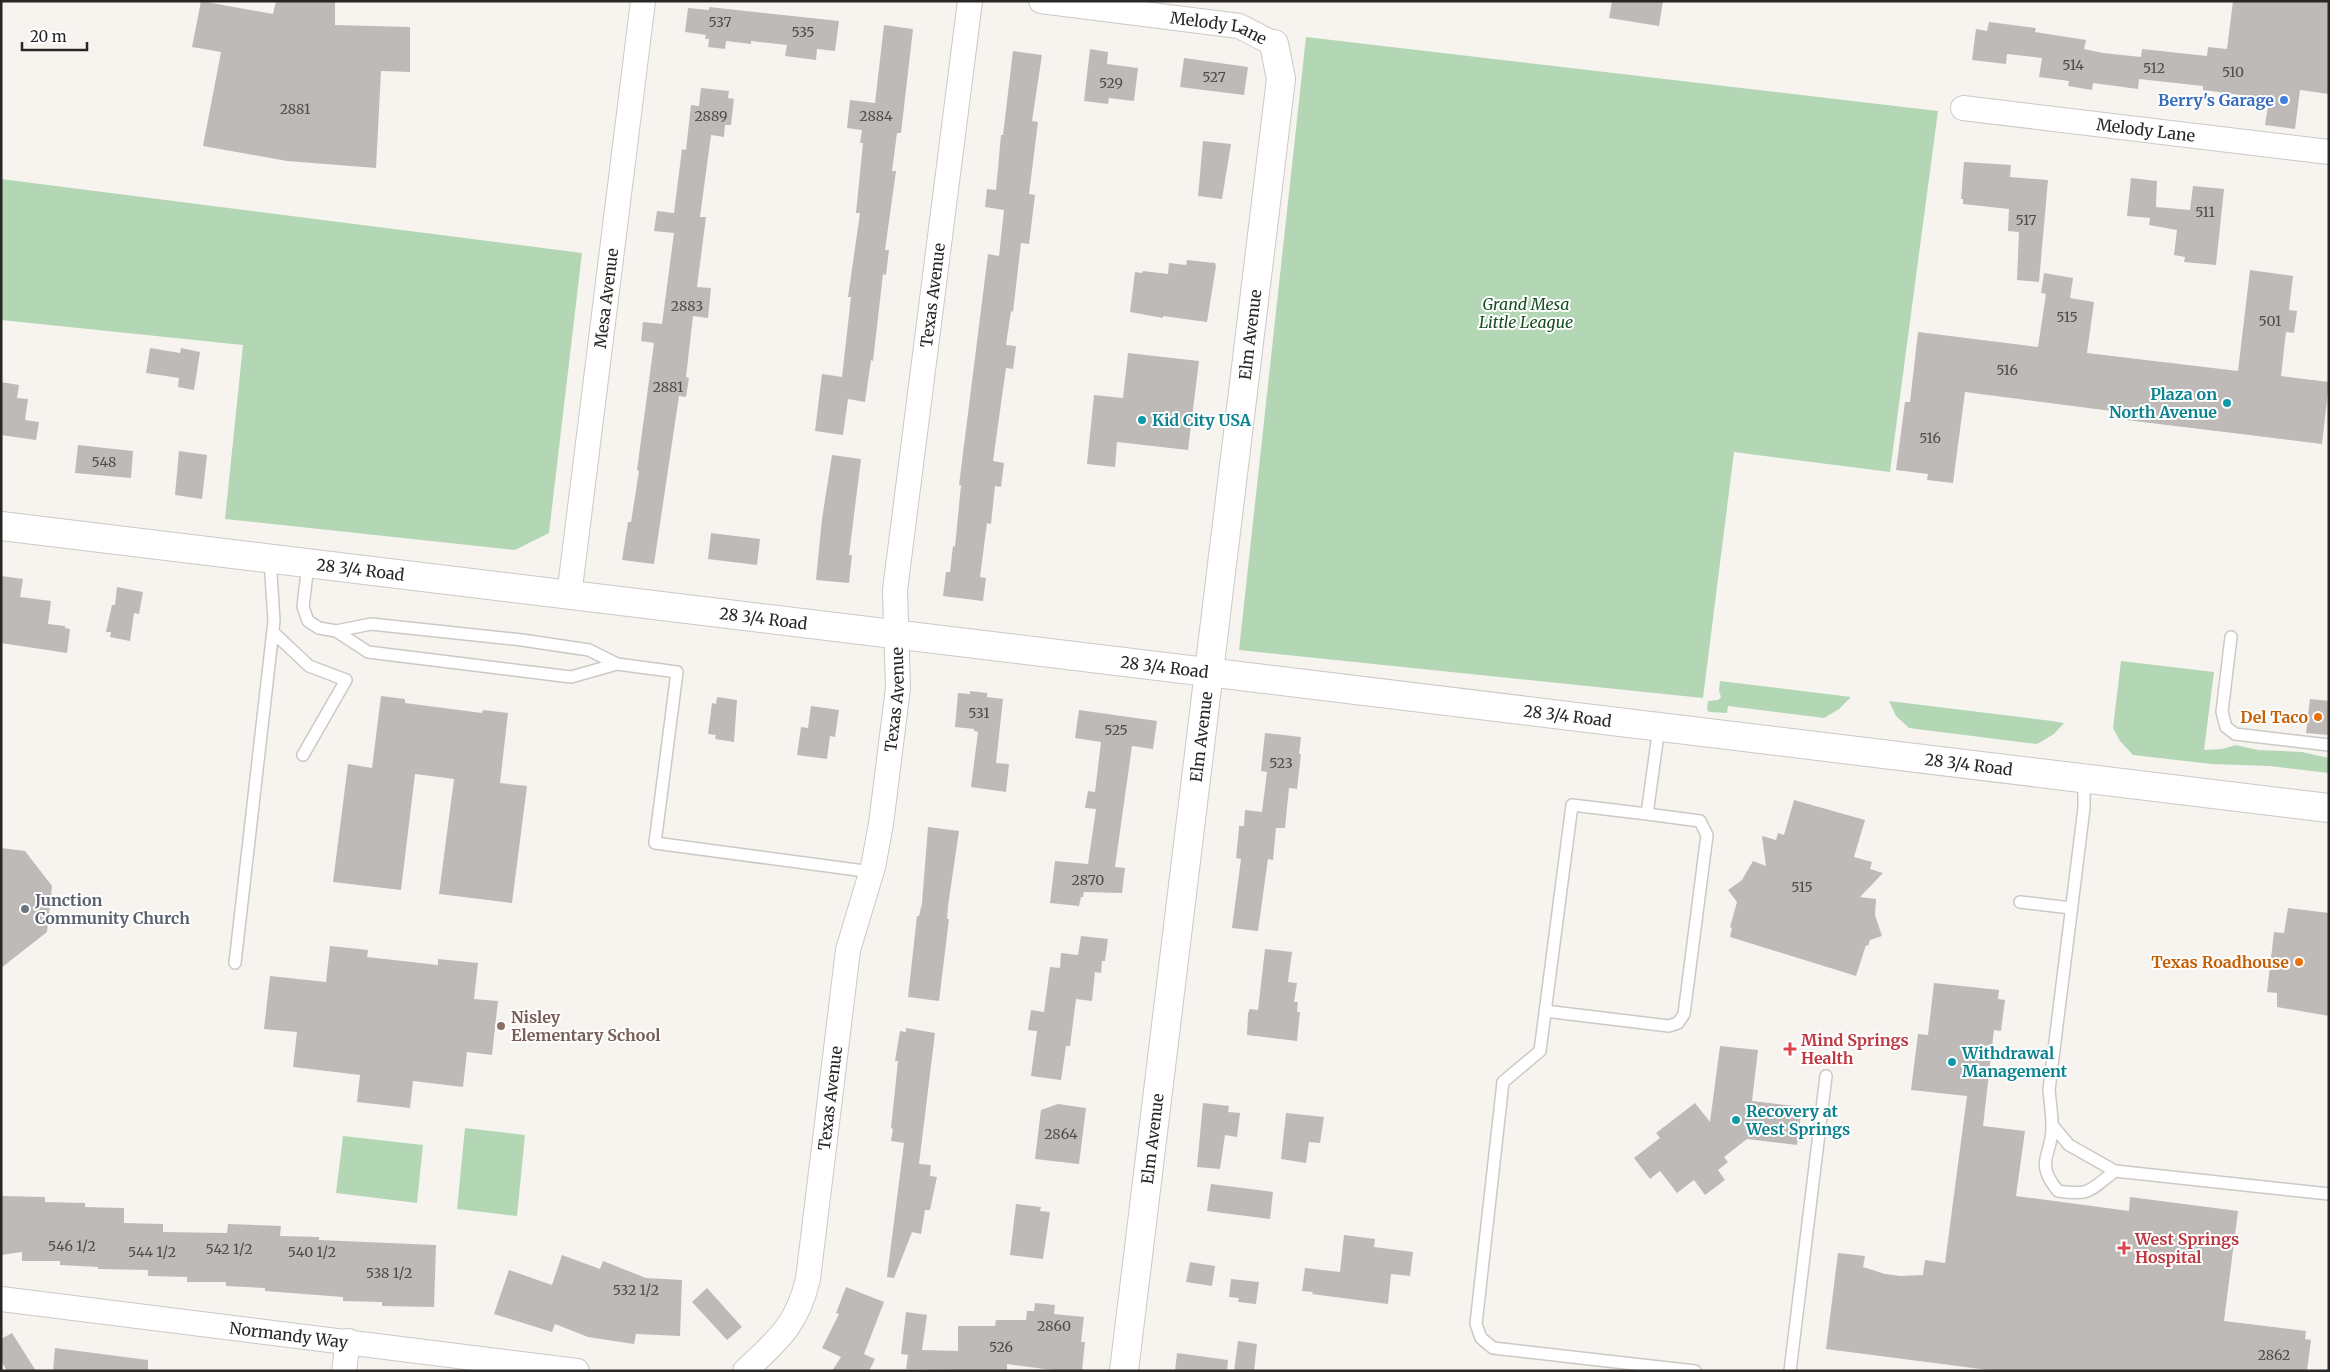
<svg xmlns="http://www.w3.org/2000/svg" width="2330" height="1372" font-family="Merriweather,serif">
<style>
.green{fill:#b3d7b5}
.building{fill:#bebab8}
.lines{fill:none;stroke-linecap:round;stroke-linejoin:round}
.service-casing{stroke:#ccc9c5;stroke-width:14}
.minor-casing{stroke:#ccc9c5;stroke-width:26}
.tertiary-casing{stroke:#ccc9c5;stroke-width:30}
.service{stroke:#fff;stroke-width:11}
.minor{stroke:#fff;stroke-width:24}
.tertiary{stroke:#fff;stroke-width:28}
.shop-dot{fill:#3f7fe0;stroke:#fff;stroke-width:2}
.culture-dot{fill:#0f9aa8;stroke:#fff;stroke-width:2}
.food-dot{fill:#e8710a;stroke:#fff;stroke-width:2}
.worship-dot{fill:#6b7280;stroke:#fff;stroke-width:2}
.education-dot{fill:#8d6e63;stroke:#fff;stroke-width:2}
.health-dot{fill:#e0444e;stroke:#fff;stroke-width:2}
.labels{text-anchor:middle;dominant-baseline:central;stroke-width:4;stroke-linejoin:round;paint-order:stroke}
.number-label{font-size:14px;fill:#4e4c4a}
.street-label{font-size:16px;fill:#282725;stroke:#fff}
.shop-label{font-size:16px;font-weight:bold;fill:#366cbe;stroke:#fff;text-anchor:end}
.park-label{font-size:16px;font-style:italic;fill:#164d20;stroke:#fff}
.culture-label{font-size:16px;font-weight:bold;fill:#0d838f;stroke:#fff;text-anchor:start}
.food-label{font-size:16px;font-weight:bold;fill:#c56008;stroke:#fff;text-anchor:end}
.worship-label{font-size:16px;font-weight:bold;fill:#5b616d;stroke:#fff;text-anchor:start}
.education-label{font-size:16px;font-weight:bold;fill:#785e54;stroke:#fff;text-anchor:start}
.health-label{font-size:16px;font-weight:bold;fill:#be3a42;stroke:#fff;text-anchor:start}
</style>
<rect width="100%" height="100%" fill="#f7f4f0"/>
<path class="green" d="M1306 37 1938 111 1890 472 1734 452 1703 698 1239 650Z
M1 179 582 253 549 533 515 550 225 519 243 345 1 320Z
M2121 661 2214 672 2204 750 2222 749 2236 745 2258 750 2302 752 2329 758V773L2270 766 2211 764 2133 755 2120 741 2113 728Z
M1720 681 1851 697 1839 709 1824 718 1728 706 1727 713 1709 712 1707 709 1708 701 1718 700 1721 697 1719 691Z
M1889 701 2052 721 2064 723 2054 734 2037 744 1909 728 1896 716Z
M465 1128 525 1135 517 1216 457 1209Z
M343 1136 423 1145 417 1203 336 1193Z"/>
<path class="building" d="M201 1 273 14 276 1H335V25L410 27V72L381 71 376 168 287 161 203 146 221 52 192 47Z
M1612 1H1663L1659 26 1609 18Z
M2233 1H2329V94L2300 90 2295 129 2265 125 2268 106 2248 103 2249 96 2203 90V86L2139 79 2138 89 2093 83 2092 90 2068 86 2069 81 2039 77 2042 58 2007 54 2006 64 1972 60 1976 29 1987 31 1989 22 2036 28 2035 32 2086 40 2084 49 2103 53 2141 57 2142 49 2207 56 2208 47 2227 49Z
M709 7 839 21 835 51 817 49 816 60 785 56 787 45 751 41V44L726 41 725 49 708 47 709 39H705L706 35 685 32 688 8 709 10Z
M884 25 913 29 901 133H897L892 171H896L885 250H889L886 275 883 274 873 361 871 360 865 402 848 399 843 435 815 431 822 374 842 377 851 297H848L860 213H856L863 143H860L862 130 847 128 850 100 875 103Z
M1090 49 1108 52 1107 64 1138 68 1134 101 1109 98 1108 104 1084 101Z
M1013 51 1042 55 1032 121 1038 122 1029 194 1035 195 1029 244 1021 243 1013 312 1011 311 1006 345 1016 346 1013 369 1006 368 993 461 1004 463 1001 487 995 486 991 524 987 523 980 577 986 578 983 601 943 596 946 572H950L953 546 955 547 961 485H959L988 254 999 256 1004 210 985 207 987 189 996 190 1001 135H1003Z
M1184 58 1248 67 1244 95 1180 87Z
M701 88 729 91 728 98 734 99 731 125H725L724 137 711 135 700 217H706L697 287 711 288 708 318 693 316 686 377 689 378 686 397 679 396 654 564 622 560 628 522H631L639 471 637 470 654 343 641 341 643 322 662 324 674 233 654 231 657 211 674 213 682 149 686 150 691 105 699 106Z
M1203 141 1231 144 1222 199 1198 196Z
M1964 162 2011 165 2010 177 2048 180 2039 282 2017 280 2019 232 2008 231 2009 209 1963 204V199H1961Z
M2131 178 2157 181 2156 207 2190 210 2193 186 2224 189 2216 265 2184 262 2185 257 2174 255 2177 230 2149 225 2150 218 2127 216Z
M1187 260 1215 263 1216 266 1207 322 1163 316V318L1130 312 1135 272 1142 273 1143 271 1168 274 1169 263 1186 265Z
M2250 270 2293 276 2289 310 2297 311 2294 333 2286 332 2281 376 2329 382 2322 444 2126 420 2127 413 1965 392 1953 483 1927 480 1928 474 1896 470 1905 402H1910L1918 332 2038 347 2046 294 2041 293 2044 273 2073 278 2070 298 2094 302 2087 353 2238 371Z
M150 348 180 353 181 348 200 352 194 390 178 387 179 378 146 373Z
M1128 353 1199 361 1188 450 1117 442 1115 467 1087 464 1094 395 1123 398Z
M1 382 19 385 17 398 28 399 25 420 39 422 36 440 1 435Z
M78 445 133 451 131 478 75 473Z
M179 451 207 455 202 499 175 495Z
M832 455 861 459 849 555H852L849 583 816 580 822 519Z
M711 533 760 539 757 565 708 559Z
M1 576 23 579 20 597 51 601 48 624 65 626V628L70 629 67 653 1 643Z
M117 587 143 592 139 614 134 613 130 641 110 637 111 632H106L112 605H115Z
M970 691 987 693V697L1003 699 996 763 1009 764 1006 792 971 787 978 732 974 731V729L955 727 958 693 970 694Z
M381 696 405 699V703L482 713 483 710 508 713 500 783 527 786 512 903 439 894 454 779 415 774 401 890 333 882 348 764 372 768Z
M717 697 737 700 734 742 715 739 716 735 708 734 712 703 716 704Z
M2310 699 2329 701V735L2306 733Z
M811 706 839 710 835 737 830 736 827 759 797 755 801 727 808 728Z
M1079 710 1157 721 1153 749 1132 746 1115 867 1125 868 1122 893 1084 892 1083 897H1081L1079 906 1050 903 1055 861 1088 864 1096 809 1085 808 1088 791 1095 792 1101 742 1075 738Z
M1265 733 1301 737 1299 754H1301L1297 789 1289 788 1285 828H1276L1273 860 1268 859 1258 931 1232 928 1241 859 1236 858 1239 828V826H1244L1245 810 1262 812 1267 772 1261 771Z
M1794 800 1865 820 1854 857 1872 862 1870 869 1883 873 1860 897 1876 899 1875 915 1882 936 1870 940 1868 946 1866 945 1856 976 1730 937 1732 928 1730 927 1737 902 1728 890 1742 880 1753 861 1766 866 1762 836 1776 840 1778 833 1784 835Z
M928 827 959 831 948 906 947 919H949L939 1001 908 997 917 916H919L922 903Z
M1 848 25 851 52 886 47 932 1 968Z
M2288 908 2329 913V1016L2277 1007V993L2267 992 2274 932 2284 933Z
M1081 936 1108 939 1105 961H1102L1101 973 1095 972 1092 1001 1076 999 1070 1046H1066L1061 1080 1031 1076 1037 1031 1028 1030 1031 1010 1044 1012 1050 967 1060 968 1061 953 1078 955Z
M330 946 368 950 367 957 438 965V959L478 963 474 999 498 1001 492 1055 467 1052 463 1087 413 1081 410 1108 357 1102 360 1075 293 1067 297 1032 264 1029 270 976 326 982Z
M1265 949 1292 952 1288 982 1297 983 1294 1002H1298L1297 1012H1300L1297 1041 1247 1035 1248 1013 1250 1009 1258 1010Z
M1934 983 1999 990 1998 999 2005 1000 2001 1031 1994 1030 1983 1126 2025 1131 2016 1196 2129 1211 2130 1197 2238 1211 2224 1321 2306 1331 2305 1339 2311 1340 2307 1371H1996L1826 1349 1838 1253 1865 1256 1863 1267 1885 1274 1900 1276 1923 1275 1925 1260 1945 1263 1967 1096 1911 1090 1918 1034 1928 1035Z
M906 1028 935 1033 919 1164 931 1165 930 1176 937 1177 930 1210H925L921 1234 912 1232 894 1278 887 1277 904 1143 891 1141 893 1129 891 1128 898 1061H895L900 1031 906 1032Z
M1720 1046 1758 1050 1752 1101 1802 1107 1797 1145 1747 1139 1724 1157 1728 1162 1718 1170 1725 1180 1705 1195 1694 1180 1677 1193 1660 1171 1650 1179 1634 1158 1660 1138 1656 1133 1695 1103 1710 1122Z
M1203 1103 1229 1106 1228 1112 1240 1113 1237 1137 1225 1135 1220 1169 1197 1167Z
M1058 1104 1086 1108 1079 1164 1035 1159 1041 1110Z
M1286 1113 1324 1117 1320 1143 1309 1142 1306 1163 1281 1159Z
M1211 1184 1273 1192 1270 1219 1207 1211Z
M1 1196 45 1197V1202L85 1203V1207L124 1208V1223L163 1224V1232L227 1233 228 1224 281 1226 280 1236 319 1237V1240L436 1245 434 1307 382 1306V1302L343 1301V1297L265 1291V1288L226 1286V1282H187V1277L148 1276V1270L98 1269V1267L60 1265V1261H22V1252L1 1255Z
M1016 1204 1041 1207 1040 1211 1050 1212 1043 1259 1010 1255Z
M1344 1235 1375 1239 1374 1247 1413 1252 1410 1276 1391 1274 1388 1304 1312 1294 1313 1292 1302 1291 1305 1268 1340 1272Z
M562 1255 600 1269 603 1261 646 1278 682 1280 680 1336 636 1334 634 1344 588 1337 555 1324 552 1332 494 1314 509 1270 552 1285Z
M1190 1262 1215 1266 1212 1286 1186 1282Z
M1231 1279 1259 1282 1256 1304 1238 1302 1239 1298 1229 1297Z
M846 1287 884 1302 864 1354 875 1359 869 1371H832L841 1357 822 1348 839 1314 836 1313Z
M707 1288 742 1327 727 1340 692 1302Z
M1035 1303 1055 1305 1054 1314 1084 1317 1081 1342H1085L1082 1371H1060L1007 1364V1371L906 1369 908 1355 901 1354 906 1312 927 1315 922 1350 958 1351V1326H995L996 1320H1026L1027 1311H1034Z
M12 1333 36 1371H7L1 1361V1339Z
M1238 1341 1257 1344 1254 1371H1234Z
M55 1348 148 1360V1371H53Z
M1177 1353 1228 1360 1227 1371H1175Z"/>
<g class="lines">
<defs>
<path id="service" d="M308 564 303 607 308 621 319 628 336 631 371 624 522 640 589 650 617 664 677 672 655 843 872 872
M336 631 368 652 571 677 617 664
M273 632 309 666 346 680 303 755
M2231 637 2222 712 2226 727 2235 734 2329 745
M1659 727 1647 814 1572 805 1540 1051 1503 1082 1476 1324 1481 1338 1493 1348 1695 1371
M2020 902 2071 908
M235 963 274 621 270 559
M1545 1011 1669 1026 1678 1023 1684 1014 1707 835 1700 821 1647 814
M2053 1126 2069 1145 2115 1171C2090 1190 2091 1196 2058 1191 2033 1161 2053 1156 2052 1125 2052 1113 2050 1101 2049 1090L2084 808V777
M2115 1171 2329 1194
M1790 1371 1826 1076"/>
<g id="minor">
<path id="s1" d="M1041 1 1239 26 1274 44"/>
<path id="s2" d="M1963 108 2329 152"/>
<path id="s3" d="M569 596 643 1"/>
<path id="s4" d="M1 1299 577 1371"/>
<path d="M344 1371 348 1341"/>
<path id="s5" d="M745 1371C779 1339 797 1325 808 1279L848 950 873 867 881 824 898 688 895 590 970 1"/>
</g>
<g id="tertiary">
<path id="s6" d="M1 526 2329 808"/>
<path id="s7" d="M1124 1371 1281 79 1274 44"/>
</g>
</defs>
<use href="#service" class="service-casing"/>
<use href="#minor" class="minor-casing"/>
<use href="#tertiary" class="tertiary-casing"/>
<use href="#service" class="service"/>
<use href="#minor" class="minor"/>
<use href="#tertiary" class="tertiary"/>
</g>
<circle class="shop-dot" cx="2284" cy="100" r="5"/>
<g class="culture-dot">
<circle cx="2227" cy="403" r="5"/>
<circle cx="1142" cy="420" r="5"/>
<circle cx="1952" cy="1062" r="5"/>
<circle cx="1736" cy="1120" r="5"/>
</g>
<g class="food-dot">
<circle cx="2318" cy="717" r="5"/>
<circle cx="2299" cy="962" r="5"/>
</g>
<circle class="worship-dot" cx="25" cy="909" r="5"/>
<circle class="education-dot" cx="501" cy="1026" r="5"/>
<g class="health-dot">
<path d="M1787.5 1041.5h5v5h5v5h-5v5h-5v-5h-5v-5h5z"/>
<path d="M2121.5 1240.5h5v5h5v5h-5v5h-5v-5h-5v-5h5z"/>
</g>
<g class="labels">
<g class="number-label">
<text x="720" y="22">537</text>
<text x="803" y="32">535</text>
<text x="2073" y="65">514</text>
<text x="2154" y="68">512</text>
<text x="2233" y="72">510</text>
<text x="1214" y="77">527</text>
<text x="1111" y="83">529</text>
<text x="295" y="109">2881</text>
<text x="711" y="116">2889</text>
<text x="876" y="116">2884</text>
<text x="2205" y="212">511</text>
<text x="2026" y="220">517</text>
<text x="687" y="306">2883</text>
<text x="2067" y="317">515</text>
<text x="2270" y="321">501</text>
<text x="2007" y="370">516</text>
<text x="668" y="387">2881</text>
<text x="1930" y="438">516</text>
<text x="104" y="462">548</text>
<text x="979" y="713">531</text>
<text x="1116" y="730">525</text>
<text x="1281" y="763">523</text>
<text x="1088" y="880">2870</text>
<text x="1802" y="887">515</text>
<text x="1061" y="1134">2864</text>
<text x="72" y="1246">546 1/2</text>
<text x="229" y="1249">542 1/2</text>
<text x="152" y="1252">544 1/2</text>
<text x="312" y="1252">540 1/2</text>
<text x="389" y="1273">538 1/2</text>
<text x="636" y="1290">532 1/2</text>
<text x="1054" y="1326">2860</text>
<text x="1001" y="1347">526</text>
<text x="2274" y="1355">2862</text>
</g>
<g class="street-label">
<text stroke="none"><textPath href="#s1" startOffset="180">Melody Lane</textPath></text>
<text stroke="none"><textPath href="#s2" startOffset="184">Melody Lane</textPath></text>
<text stroke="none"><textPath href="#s5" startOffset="1108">Texas Avenue</textPath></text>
<text stroke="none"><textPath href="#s3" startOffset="300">Mesa Avenue</textPath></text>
<text stroke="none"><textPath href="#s7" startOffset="1044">Elm Avenue</textPath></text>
<text stroke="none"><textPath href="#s6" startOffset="362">28 3/4 Road</textPath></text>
<text stroke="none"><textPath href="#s6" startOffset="768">28 3/4 Road</textPath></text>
<text stroke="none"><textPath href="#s6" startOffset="1172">28 3/4 Road</textPath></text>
<text stroke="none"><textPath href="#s5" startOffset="701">Texas Avenue</textPath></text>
<text stroke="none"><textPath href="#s6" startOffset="1578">28 3/4 Road</textPath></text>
<text stroke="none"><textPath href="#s7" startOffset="639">Elm Avenue</textPath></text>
<text stroke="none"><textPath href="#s6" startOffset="1982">28 3/4 Road</textPath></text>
<text stroke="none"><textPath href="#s5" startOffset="296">Texas Avenue</textPath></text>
<text stroke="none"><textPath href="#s7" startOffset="234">Elm Avenue</textPath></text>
<text stroke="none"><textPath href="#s4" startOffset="290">Normandy Way</textPath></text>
</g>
<g class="shop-label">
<text x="2274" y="100">Berry's Garage</text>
</g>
<g class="park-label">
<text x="1526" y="304">Grand Mesa<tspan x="1526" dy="18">Little League</tspan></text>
</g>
<g class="culture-label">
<text x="2217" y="394" text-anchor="end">Plaza on<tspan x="2217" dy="18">North Avenue</tspan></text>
<text x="1152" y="420">Kid City USA</text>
<text x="1962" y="1053">Withdrawal<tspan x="1962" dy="18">Management</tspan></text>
<text x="1746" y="1111">Recovery at<tspan x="1746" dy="18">West Springs</tspan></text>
</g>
<g class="food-label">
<text x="2308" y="717">Del Taco</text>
<text x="2289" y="962">Texas Roadhouse</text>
</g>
<g class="worship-label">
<text x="35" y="900">Junction<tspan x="35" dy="18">Community Church</tspan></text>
</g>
<g class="education-label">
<text x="511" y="1017">Nisley<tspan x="511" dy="18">Elementary School</tspan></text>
</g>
<g class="health-label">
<text x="1801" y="1040">Mind Springs<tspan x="1801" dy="18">Health</tspan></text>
<text x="2135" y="1239">West Springs<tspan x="2135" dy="18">Hospital</tspan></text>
</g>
</g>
<rect width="2330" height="1372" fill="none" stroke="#282725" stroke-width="5"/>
<path d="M22 42v8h65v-8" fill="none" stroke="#282725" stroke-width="2.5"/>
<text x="30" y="42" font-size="15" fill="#282725" stroke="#ffffff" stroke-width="4" paint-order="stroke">20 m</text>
</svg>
